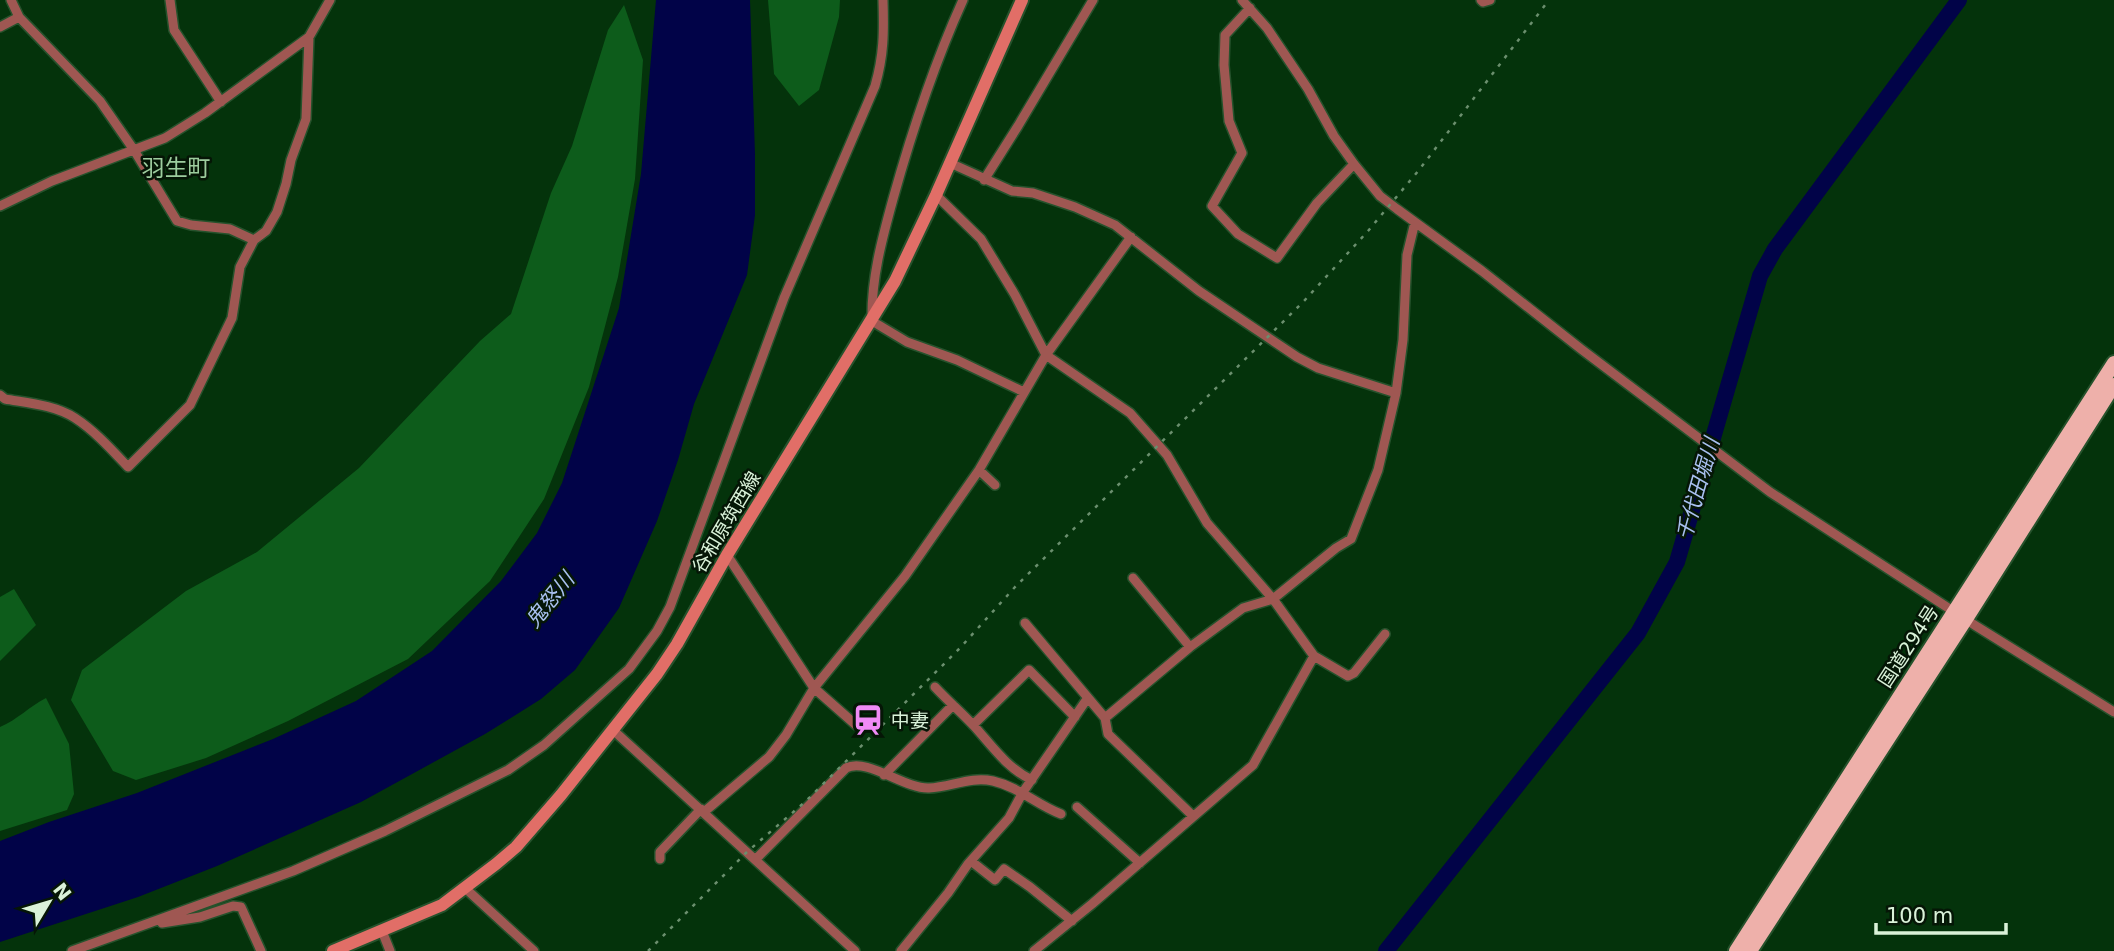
<svg xmlns="http://www.w3.org/2000/svg" width="2114" height="951" font-family="'DejaVu Sans','Noto Sans JP',sans-serif">
<style>
.green{fill:#0d5c1b}
.water{fill:#010348}
.lines{fill:none;stroke-linecap:round;stroke-linejoin:round}
.river{stroke:#010348;stroke-width:16}
.minor-casing{stroke:#26522c;stroke-width:12}
.secondary-casing{stroke:#26522c;stroke-width:16}
.trunk-casing{stroke:#26522c;stroke-width:18}
.minor{stroke:#9f5752;stroke-width:9}
.secondary{stroke:#e16e67;stroke-width:12}
.trunk{stroke:#eeb0aa;stroke-width:14}
.rail{stroke:#6b8f6e;stroke-width:2.5;stroke-dasharray:3.5 7;stroke-linecap:butt}
.labels{text-anchor:middle;dominant-baseline:central;stroke-width:5;stroke-linejoin:round;paint-order:stroke}
.street-label{font-size:19px;fill:#daf2d9;stroke:#051606}
.poi-label{font-size:19px;fill:#daf2d9;stroke:#051606;text-anchor:start}
.water-label{font-size:21px;font-style:italic;fill:#a9c0f0;stroke:#051606}
.quarter-label{font-size:23px;fill:#9dcd9e;stroke:#051606}
</style>
<rect width="100%" height="100%" fill="#04330b"/>
<path class="green" d="M768 0H840L839 17 819 90 799 106 774 74Z
M624 5 643 60 635 179 618 277 589 387 544 499 490 581 408 659 288 721 206 758 136 780 113 771 71 700 82 670 186 591 257 552 359 468 480 341 511 314 551 193 572 146 608 30Z
M14 589 36 625 0 661V597Z
M46 698 69 744 74 794 67 810 0 831V727C17 720 30 706 46 698Z"/>
<path class="water" d="M656 0H750L755 155V215L747 275 694 404 678 460 657 521 619 608 575 670 541 699 485 734 361 802 217 866 138 897 0 942V841L49 822 137 793 273 739 356 701 432 651 501 581 537 533 562 483 619 308 641 174Z"/>
<g class="lines">
<path class="river" d="M1386 951 1638 633 1677 562 1760 276 1775 249 1959 0"/>
<defs>
<path id="minor" d="M11 0 19 17 100 101 134 150 177 221 191 225 230 229 254 240
M170 0 174 30 221 102
M963 0C934 64 912 131 893 199 882 239 871 279 872 321L907 342 957 360 1024 392
M1242 0 1267 28 1308 89 1334 136 1354 164 1380 196 1397 209 1482 271 1581 349 1770 492 1976 626 2114 712
M1481 0 1483 2 1490 0
M1250 8 1225 35 1224 65 1229 121 1242 153 1212 206 1238 234 1277 258 1317 203 1354 164
M0 27 19 17
M950 163 1012 191 1033 193 1075 207 1115 225 1199 291 1297 357 1318 368 1396 393
M984 180 1018 126 1093 0
M936 195 981 239 1015 295 1046 355 1130 413 1167 455 1207 523 1273 599 1314 656 1348 676 1354 673 1385 634
M0 206 52 181 165 138 205 113 309 37 330 0
M0 395 5 399C28 403 55 405 75 418 95 431 112 450 128 467L190 405 232 318 240 267 254 240 266 231 277 212 286 184 291 160 306 119 309 37
M979 470 995 485
M727 555 814 688 856 725
M1133 578 1190 647
M1025 623 1105 718 1108 734 1193 816
M935 687C948 701 962 713 975 727 992 746 1008 769 1032 780
M1105 718 1190 647 1243 608 1273 599 1336 548 1351 539 1378 470 1396 393 1403 340 1407 255 1415 222
M973 725 1029 670 1075 717
M613 730 855 951
M884 775 953 705
M1077 807 1140 863
M704 812 769 757 786 735 814 688 905 576 979 470 1046 355 1131 237
M660 859V852L701 809
M756 859 846 768C867 757 904 789 929 788 951 787 971 776 993 781 1019 787 1037 805 1061 814
M971 861 995 880 1004 869 1030 887 1072 921
M465 888 534 951
M162 923 200 917 233 906 241 907 261 951
M382 931 390 951
M72 951 293 871 385 831 508 770 544 745 629 669 657 631 670 607 784 298 875 86C884 55 884 32 883 0
M901 951 948 893 968 864 1009 818 1023 792 1087 699
M1034 951 1092 904 1253 765 1314 656"/>
<path id="secondary" d="M333 951 442 905 496 864 516 847 561 795 657 674 677 644 727 555 895 281 936 195 1022 0"/>
<path id="trunk" d="M1736 951 2114 363
M1750 951 1966 619 2114 385"/>
</defs>
<use href="#minor" class="minor-casing"/>
<use href="#secondary" class="secondary-casing"/>
<use href="#trunk" class="trunk-casing"/>
<use href="#minor" class="minor"/>
<use href="#secondary" class="secondary"/>
<use href="#trunk" class="trunk"/>
<path class="rail" d="M648 951 747 852 806 801 960 648 1015 587 1304 301 1368 231 1419 170 1549 0"/>
</g>
<defs>
<symbol id="station-bare" viewBox="-9 -9 18 18"><path d="M-3-6H3Q5-6 5-4V2Q5 4 3 4L4.5 6H3L1.5 4h-3L-3 6H-4.5L-3 4Q-5 4-5 2V-4Q-5-6-3-6ZM-3.5-4v3h7v-3ZM-3.5 1v1.5H-2V1ZM2 1v1.5H3.5V1Z" fill="#f08bf6" stroke="#051606" stroke-width="2.5" paint-order="stroke"/></symbol>
</defs>
<g fill-rule="evenodd">
<use href="#station-bare" x="846" y="698" width="44" height="44"/>
</g>
<g class="labels">
<g class="street-label">
<text transform="translate(726 522) rotate(-59)">谷和原筑西線</text>
<text transform="translate(1908 646) rotate(-57)">国道294号</text>
</g>
<g class="poi-label">
<text x="891" y="720">中妻</text>
</g>
<g class="water-label">
<text transform="translate(1698 489) rotate(-74)">千代田堀川</text>
<text transform="translate(550 600) rotate(-51)">鬼怒川</text>
</g>
<g class="quarter-label">
<text x="176" y="168">羽生町</text>
</g>
</g>
<g transform="translate(49 902) rotate(52)" stroke="#051606" stroke-width="5" paint-order="stroke">
<path d="M0-5L12 26L0 18L-12 26Z" fill="#daf2d9"/>
<text y="-10" font-size="19" font-weight="bold" text-anchor="middle" fill="#daf2d9">N</text>
</g>
<path d="M1876 923v10h130v-10" fill="none" stroke="#daf2d9" stroke-width="3.5"/>
<text x="1886" y="923" font-size="21" fill="#daf2d9" stroke="#051606" stroke-width="5" paint-order="stroke">100 m</text>
</svg>
